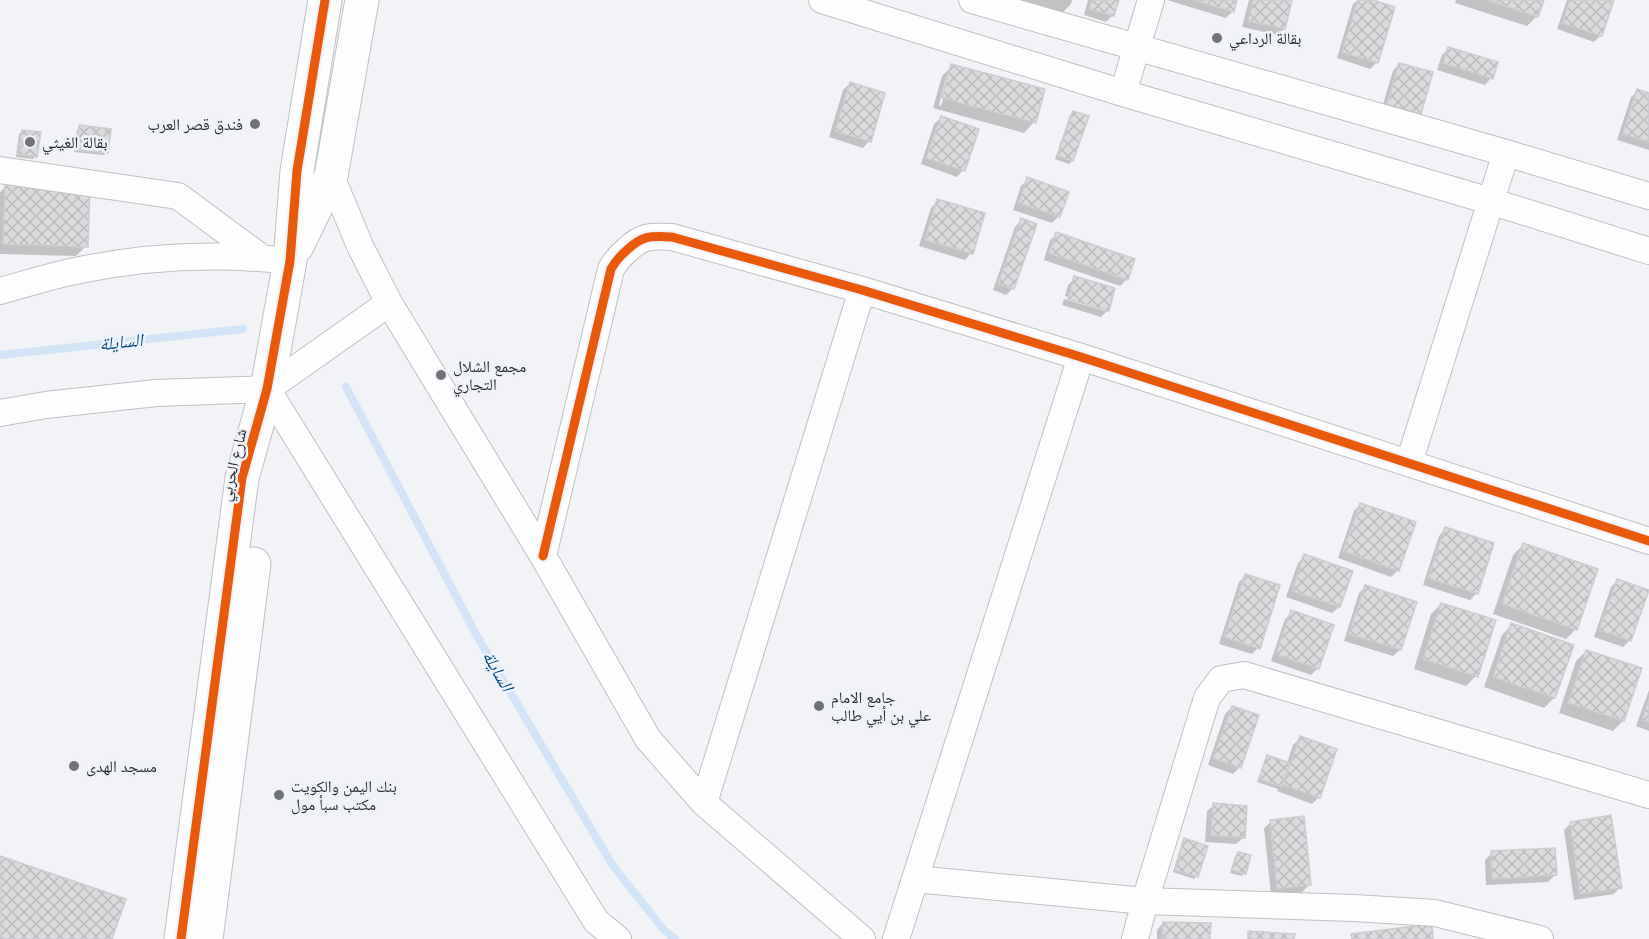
<svg xmlns="http://www.w3.org/2000/svg" width="1649" height="939" font-family="'Times New Roman','Noto Naskh Arabic',serif">
<style>
.shadow{fill:#0003;fill-rule:evenodd}
.lines{fill:none;stroke-linecap:round;stroke-linejoin:round}
.stream{stroke:#d2e4f6;stroke-width:8}
.building{fill:url(#building-cross-hatch);stroke:#cccdcf;stroke-width:1.5}
.street-casing{stroke:#bfc0c2;stroke-width:28}
.secondary-casing{stroke:#bfc0c2;stroke-width:35}
.street{stroke:#fdfdfe;stroke-width:26}
.secondary{stroke:#fdfdfe;stroke-width:33}
.cycleway-casing{stroke:#eff2f8;stroke-width:13}
.cycleway{stroke:#e8590c;stroke-width:9}
.poi-dot{fill:#717275;stroke:#eff2f8;stroke-width:2}
.labels{text-anchor:middle;dominant-baseline:central;stroke-width:5;stroke-linejoin:round;paint-order:stroke}
.poi-label{font-size:16px;fill:#2c2d2f;stroke:#eff2f8;text-anchor:start}
.street-label{font-size:16px;fill:#2c2d2f;stroke:#eff2f8}
.water-label{font-size:18px;font-style:italic;fill:#044c83;stroke:#eff2f8}
</style>
<defs>
<pattern id="building-cross-hatch" width="8" height="8" patternUnits="userSpaceOnUse" patternTransform="scale(1.5)"><rect width="8" height="8" fill="#dadbdd"/><path d="M0 0l8 8M0 8l8-8" fill="none" stroke="#bbbcbe"/></pattern>
</defs>
<rect width="100%" height="100%" fill="#f1f3f6"/>
<path class="shadow" d="M1016 0H1072L1071 4 1061 14Z
M1088 0H1117L1112 16 1106 22 1084 15Z
M1167 0H1236L1233 11 1226 18Z
M1249 0H1291L1284 29 1277 35 1242 27Z
M1358 0H1367L1377 62 1370 69 1337 58 1353 4Z
M1456 0H1542L1537 16 1527 26 1455 3Z
M1567 0H1613L1600 36 1594 42 1557 29Z
M1449 48 1491 78 1485 85 1437 70 1442 55Z
M1399 64 1419 113 1413 120 1381 111 1393 71Z
M952 66 1034 122 1024 133 933 108 942 76ZM947 75H950L941 106 939 105Z
M850 83 869 141 863 148 829 137 843 90Z
M1638 91 1649 94V150L1617 140 1631 97Z
M1073 112 1087 117 1072 161 1069 164 1055 159 1070 115Z
M941 118 963 170 957 177 921 164 934 124Z
M80 127 106 153 104 155 74 152 77 130Z
M22 131 36 156 33 159 16 157 19 134Z
M1028 179 1059 216 1052 223 1013 210 1021 186Z
M6 186 86 246 76 256 0 254V192Z
M937 201 971 253 965 260 919 246 931 208Z
M1021 220 1013 288 1006 295 993 290 1015 227Z
M1057 234 1127 279 1120 286 1044 260 1050 240Z
M1075 278 1108 310 1101 317 1062 305 1064 299 1105 311V308L1065 296 1068 285Z
M1360 505 1398 570 1391 577 1338 558 1354 511Z
M1445 529 1477 593 1470 600 1423 585 1439 536Z
M1523 545 1576 629 1566 639 1493 614 1513 555Z
M1305 556 1339 607 1332 613 1286 597 1298 563Z
M1246 575 1258 648 1252 654 1219 644 1239 582Z
M1617 581 1630 640 1623 647 1594 637 1611 587Z
M1365 587 1415 603 1400 650 1393 656 1344 641 1359 593Z
M1441 604 1476 676 1466 686 1414 669 1431 614Z
M1292 612 1318 668 1311 675 1271 661 1285 619Z
M1512 625 1554 698 1544 708 1484 687 1502 635Z
M1586 651 1623 721 1613 731 1559 713 1576 661Z
M1649 690V731L1636 726Z
M1232 707 1240 767 1233 774 1208 765 1225 714Z
M1300 738 1319 797 1312 804 1277 791 1278 789 1257 782 1265 759 1268 756 1287 763 1293 745Z
M1214 805 1243 838 1236 844 1205 842 1207 811Z
M1271 822 1309 885 1302 892 1271 895 1264 828Z
M1571 823 1620 887 1614 894 1574 900 1564 830Z
M1185 840 1197 876 1194 879 1173 872 1182 843Z
M1238 853 1245 873 1242 876 1230 873 1235 856Z
M1492 853 1555 875 1548 882 1486 885 1485 860Z
M1163 923 1209 939H1157V930Z"/>
<g class="lines">
<path class="stream" d="M0 355 243 329
M346 387 477 636 613 866 664 930 675 939"/>
</g>
<path class="building" d="M1092 0H1119L1114 16 1089 9Z
M1193 0H1237L1234 12Z
M1253 0H1292L1285 29 1248 21Z
M1358 0H1373L1395 7 1378 63 1342 52Z
M1487 0H1544L1538 17Z
M1570 0H1614L1602 36 1562 23Z
M1448 47 1498 62 1493 79 1443 63Z
M1399 63 1433 72 1421 114 1387 104Z
M951 64 1045 89 1036 123 942 98Z
M850 82 885 93 871 142 835 131Z
M1637 89 1649 93V142L1623 134Z
M1073 111 1089 116 1073 161 1057 156Z
M941 116 979 129 965 171 926 158Z
M79 125 111 129 108 153 76 150Z
M22 130 41 132 37 157 18 154Z
M1027 177 1069 192 1060 217 1019 203Z
M5 185 90 188 88 247 3 244Z
M937 199 985 213 973 254 925 240Z
M1021 218 1037 224 1014 289 998 284Z
M1056 232 1135 259 1128 280 1049 253Z
M1074 276 1115 288 1109 311 1068 299Z
M1360 503 1416 522 1399 571 1343 551Z
M1445 527 1494 543 1478 594 1428 578Z
M1523 543 1598 569 1577 630 1502 604Z
M1304 554 1353 571 1340 607 1292 591Z
M1245 574 1280 585 1260 649 1224 637Z
M1617 579 1649 590 1631 641 1599 630Z
M1365 585 1417 602 1401 650 1349 634Z
M1441 603 1496 620 1478 677 1423 659Z
M1291 610 1334 625 1319 669 1276 654Z
M1511 623 1574 645 1555 698 1493 677Z
M1586 650 1642 668 1624 721 1568 703Z
M1649 699V722L1642 720Z
M1232 706 1259 715 1241 768 1213 758Z
M1300 736 1337 749 1320 798 1283 785Z
M1267 755 1290 763 1282 787 1259 779Z
M1213 803 1247 806 1245 838 1211 835Z
M1611 815 1622 888 1580 894 1570 822Z
M1304 816 1311 885 1277 889 1270 820Z
M1184 838 1208 846 1198 877 1175 870Z
M1555 848 1557 875 1492 879 1491 851Z
M1238 852 1251 855 1246 874 1232 870Z
M0 856 126 899 112 939H0Z
M1163 922 1211 923 1210 939H1162Z
M1432 924 1433 939H1352L1351 934Z
M1248 931 1295 934 1294 939H1248Z"/>
<g class="lines">
<defs>
<path id="street" d="M822 0 1123 93 1490 201 1649 251
M972 0 1506 153 1649 196
M1123 93 1151 0
M0 170 178 196 262 258
M331 176 360 246 389 303 543 556 648 739 704 803 862 939
M0 291C26 284 53 275 80 270 149 256 220 253 290 261
M267 389 596 921 618 939
M0 413 46 405 156 393 267 389 389 303
M1409 463 1506 153
M543 556 611 269C616 260 620 256 627 250 643 235 651 236 672 237L862 290 1081 357 1649 541
M704 803 862 290
M915 879 1145 901 1354 908 1435 913 1540 939
M896 939 1081 357
M1135 939 1145 901 1207 698 1221 679 1244 675 1649 795"/>
<path id="secondary" d="M297 246 331 176 362 0
M181 939 242 478 267 389 290 261 297 171 325 0
M206 939 254 564"/>
</defs>
<use href="#street" class="street-casing"/>
<use href="#secondary" class="secondary-casing"/>
<use href="#street" class="street"/>
<use href="#secondary" class="secondary"/>
<defs>
<path id="cycleway" d="M543 556 611 269C616 260 620 256 627 250 643 235 651 236 672 237L862 290 1081 357 1649 541
M181 939 242 478 267 389 290 261 297 171 325 0"/>
</defs>
<use href="#cycleway" class="cycleway-casing"/>
<use href="#cycleway" class="cycleway"/>
</g>
<g class="poi-dot">
<circle cx="1217" cy="38" r="6"/>
<circle cx="255" cy="124" r="6"/>
<circle cx="30" cy="142" r="6"/>
<circle cx="441" cy="375" r="6"/>
<circle cx="819" cy="706" r="6"/>
<circle cx="74" cy="766" r="6"/>
<circle cx="279" cy="795" r="6"/>
</g>
<g class="labels">
<g class="poi-label">
<text x="1229" y="38">بقالة الرداعي</text>
<text x="243" y="124" text-anchor="end">فندق قصر العرب</text>
<text x="42" y="142">بقالة الغيثي</text>
<text x="453" y="366">مجمع الشلال<tspan x="453" dy="18">التجاري</tspan></text>
<text x="831" y="697">جامع الامام<tspan x="831" dy="18">علي بن أيي طالب</tspan></text>
<text x="86" y="766">مسجد الهدى</text>
<text x="291" y="786">بنك اليمن والكويت<tspan x="291" dy="18">مكتب سبأ مول</tspan></text>
</g>
<g class="street-label">
<text transform="translate(233 465) rotate(-77)">شارع الحربي</text>
</g>
<g class="water-label">
<text transform="translate(121 342) rotate(-6)">السايلة</text>
<text transform="translate(498 671) rotate(60)">السايلة</text>
</g>
</g>
</svg>
